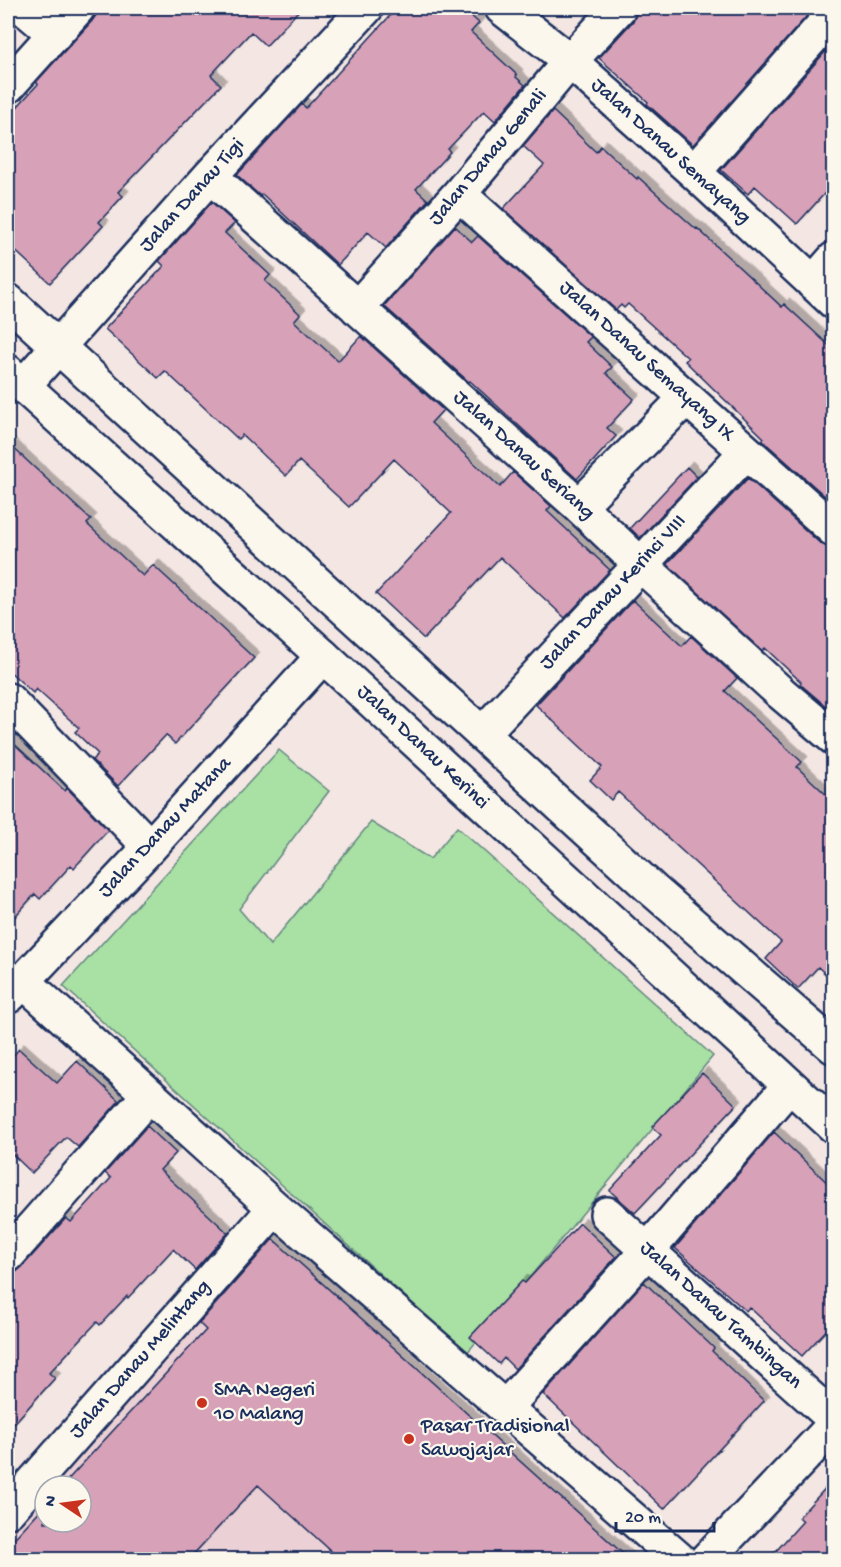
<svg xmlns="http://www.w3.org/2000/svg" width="841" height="1567" font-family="'Gochi Hand',sans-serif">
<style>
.built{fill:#ebd1d5}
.green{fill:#a9e0a3;stroke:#628880;stroke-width:1.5}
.building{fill:#d7a1b8;stroke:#1b2f5e;stroke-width:1.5;filter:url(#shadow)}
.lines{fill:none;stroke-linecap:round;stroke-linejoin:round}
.street-casing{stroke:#1b2f5e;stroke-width:38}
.secondary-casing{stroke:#1b2f5e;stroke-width:38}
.street{stroke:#fbf7ec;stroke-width:33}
.secondary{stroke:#fbf7ec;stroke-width:33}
.poi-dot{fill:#c8321e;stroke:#fbf7ec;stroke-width:2}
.labels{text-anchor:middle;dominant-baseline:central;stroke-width:4.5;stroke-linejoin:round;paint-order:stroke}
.street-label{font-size:21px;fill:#1b2f5e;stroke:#fbf7ec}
.poi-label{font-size:21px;fill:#1b2f5e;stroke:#fbf7ec;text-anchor:start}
</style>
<defs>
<filter id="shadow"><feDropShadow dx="5.5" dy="-5.5" stdDeviation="0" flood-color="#0004"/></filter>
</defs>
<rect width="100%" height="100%" fill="#f4e6e2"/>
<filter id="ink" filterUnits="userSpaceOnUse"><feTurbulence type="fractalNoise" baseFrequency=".0167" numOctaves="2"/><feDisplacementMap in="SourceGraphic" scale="12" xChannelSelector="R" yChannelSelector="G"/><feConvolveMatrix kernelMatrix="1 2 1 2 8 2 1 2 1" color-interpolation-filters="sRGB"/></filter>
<g filter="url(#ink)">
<path class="built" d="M195 1319 450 1559 8 1560V1532L45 1489V1522H81V1486H48Z"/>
<path class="green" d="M279 750 329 791 239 909 270 945 371 822 430 859 457 827 713 1056 467 1353 63 986Z"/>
<path class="building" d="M101 8H301L266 46 251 32 211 75 221 85 118 192 123 196 99 222 103 226 50 283 8 244V117L38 84 36 82 92 21Z
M397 8H462L479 23 471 32 517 75 516 77 525 85 495 121 484 111 448 149 450 152 416 189 428 200 386 248 368 232 338 265 262 194 260 196 237 175 302 104 306 108Z
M637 8H811L813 9 693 145 647 104 648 102 599 58 633 21 637 13Z
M834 42V183L797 224 755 186 748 194 721 170Z
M553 111 596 152 601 146 637 179 638 177 696 229 697 228 782 307 784 304 834 350V504L762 440 764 438 685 361 688 358 628 304 624 308 621 305 616 310 503 209 544 165 523 146Z
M212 202 235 223 225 233 270 275 265 281 300 314 294 321 338 361 361 336 443 410 431 423 500 487 513 472 551 506 547 511 610 570 565 618 500 557 424 639 376 594 451 513 394 459 349 507 299 461 286 476 242 435 238 439 165 371 158 378 105 329 164 266 159 261Z
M455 226 472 242 478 236 591 337 586 342 612 367 606 373 634 399 607 428 616 436 577 479 470 381 469 382 384 306Z
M8 443 91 520 87 524 143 576 153 565 254 658 175 744 166 735 118 786 92 760 98 754 75 732 79 728 36 689 33 693 8 670Z
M687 467 697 477 640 538 630 528Z
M748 478 821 544 830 548H834V713L800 684 801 682 765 648 762 651 667 564Z
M633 600 682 646 691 636 737 678 725 691 802 762 797 767 834 802V982L818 967 798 989 766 959 781 942 618 792 611 800 590 780 602 767 536 705Z
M8 738 65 791 67 788 108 830 74 868 71 865 40 899 35 894 8 924Z
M19 1049 57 1083 77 1061 119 1101 78 1147 66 1137 32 1173 8 1150V1061Z
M702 1073 736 1105 635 1213 610 1191V1190L661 1135 652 1127Z
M147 1126 176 1153 160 1170 228 1233 195 1270 173 1249 128 1298 127 1296 100 1325 97 1322 49 1373 55 1378 8 1430V1273H15L22 1267 66 1218 71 1222 111 1178 105 1173Z
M774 1132 834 1189V1322L802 1356 749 1307 746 1311 675 1248Z
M580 1223 616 1257 515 1369 504 1358 499 1364 470 1337 522 1281 525 1283Z
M273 1239 630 1560H341L258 1485 188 1560H8V1545L45 1505V1522H81V1486H62L206 1330 199 1323Z
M644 1282 714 1348 712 1351 764 1401 664 1509 543 1394Z
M834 1479V1560H768L803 1521 799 1517Z"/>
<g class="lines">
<defs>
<path id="street" d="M24 8 55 34
M502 8 570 61 694 172 834 302
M8 86 78 8
M694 172 834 13
M210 176 579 506 641 565 781 693 834 738
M459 194 834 530
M813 283 834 259
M357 308 459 194 570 61 619 8
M23 386 210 176 366 8
M579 506 686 398
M8 700 150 847
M482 734 746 452
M23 981 275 1208 680 1560
M9 996 150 847 323 656
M607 1214 834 1419
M8 1255 149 1095
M505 1408 648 1250 789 1086
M8 1511 275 1208
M706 1560 834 1425"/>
<path id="secondary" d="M8 301 654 891 834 1047
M8 372 323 656 834 1126"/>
</defs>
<use href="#street" class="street-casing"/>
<use href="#secondary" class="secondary-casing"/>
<use href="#street" class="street"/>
<use href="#secondary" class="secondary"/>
</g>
</g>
<g class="poi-dot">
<circle cx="202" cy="1403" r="6"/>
<circle cx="409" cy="1439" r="6"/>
</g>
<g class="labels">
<g class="street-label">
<text transform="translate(670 152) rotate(42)">Jalan Danau Semayang</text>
<text transform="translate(489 158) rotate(-50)">Jalan Danau Genali</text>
<text transform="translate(193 196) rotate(-48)">Jalan Danau Tigi</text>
<text transform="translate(646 362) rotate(42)">Jalan Danau Semayang IX</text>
<text transform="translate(523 456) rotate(42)">Jalan Danau Seriang</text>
<text transform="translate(614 593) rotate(-47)">Jalan Danau Kerinci VIII</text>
<text transform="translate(422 748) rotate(43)">Jalan Danau Kerinci</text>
<text transform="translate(166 828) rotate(-47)">Jalan Danau Matana</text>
<text transform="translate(720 1316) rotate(42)">Jalan Danau Tambingan</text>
<text transform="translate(141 1360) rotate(-49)">Jalan Danau Melintang</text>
</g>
<g class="poi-label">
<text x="214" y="1391">SMA Negeri<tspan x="214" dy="24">10 Malang</tspan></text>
<text x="421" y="1427">Pasar Tradisional<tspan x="421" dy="24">Sawojajar</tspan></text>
</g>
</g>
<rect width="841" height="1567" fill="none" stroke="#fbf7ec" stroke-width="30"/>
<rect x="15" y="15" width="811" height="1537" fill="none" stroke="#1b2f5e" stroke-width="2" filter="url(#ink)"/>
<g transform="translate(63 1504) rotate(283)"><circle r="28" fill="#fbf7ec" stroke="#a1a7b3" stroke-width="1.5"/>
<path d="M0-4.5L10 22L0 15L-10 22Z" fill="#c8321e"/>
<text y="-9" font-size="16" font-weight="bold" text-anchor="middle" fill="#1b2f5e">N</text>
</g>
<path d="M616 1522v9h98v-9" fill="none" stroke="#1b2f5e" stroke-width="3"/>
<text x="625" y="1522" font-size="18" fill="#1b2f5e" stroke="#fbf7ec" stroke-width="4.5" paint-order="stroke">20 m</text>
</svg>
